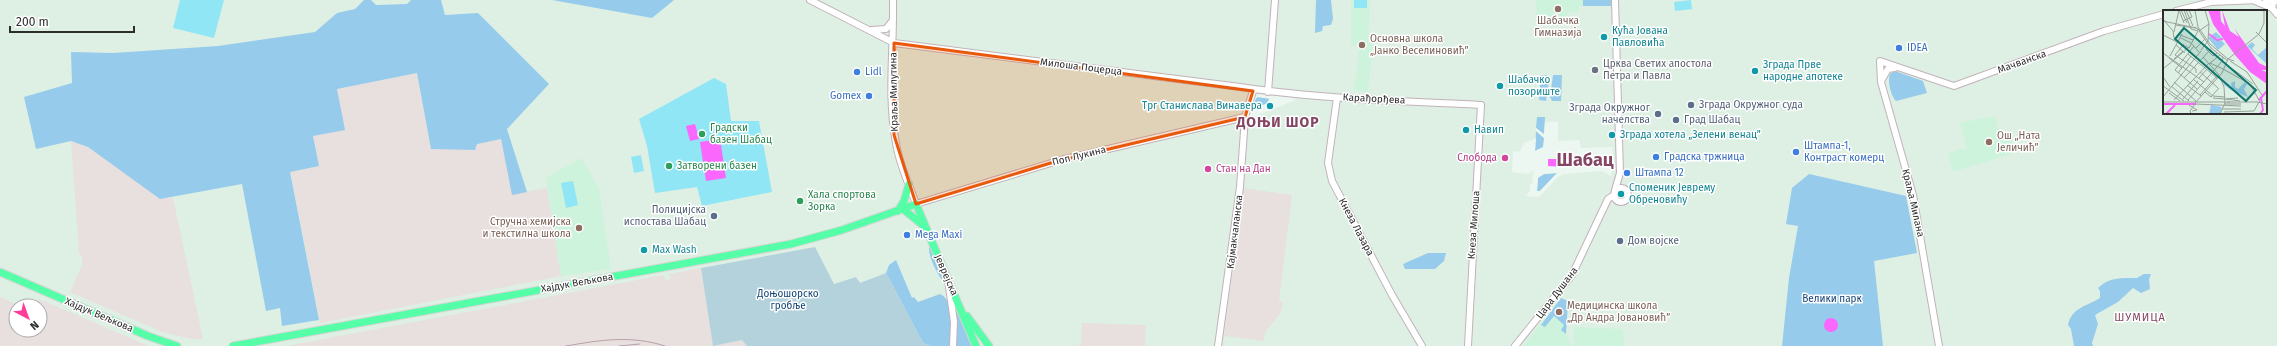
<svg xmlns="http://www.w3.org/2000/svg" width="2277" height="346" font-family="'Fira Sans',sans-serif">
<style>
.industrial{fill:#e8dfdf}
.education{fill:#cdf3dc}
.green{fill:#96cbec}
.cemetery{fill:#b4d2dc}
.pitch{fill:#90e6f4}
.plaza{fill:#edf7f1;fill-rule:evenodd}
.water{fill:#f967fc}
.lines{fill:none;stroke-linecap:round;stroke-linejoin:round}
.secondary-casing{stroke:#c2b2ba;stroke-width:8}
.primary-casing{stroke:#d5d5d5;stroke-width:9}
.secondary{stroke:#fff;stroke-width:6}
.primary{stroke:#54ffa7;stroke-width:7}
.rail{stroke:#b9a0ab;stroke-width:1}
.marked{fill:#e8590c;fill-opacity:0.2;stroke:#e8590c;stroke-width:3;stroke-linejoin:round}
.education-dot{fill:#8d6e63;stroke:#fff;stroke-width:1.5}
.culture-dot{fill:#0f9aa8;stroke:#fff;stroke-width:1.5}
.shop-dot{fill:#3f7fe0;stroke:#fff;stroke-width:1.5}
.worship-dot{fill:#6b7280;stroke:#fff;stroke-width:1.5}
.service-dot{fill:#5c6f8a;stroke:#fff;stroke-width:1.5}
.leisure-dot{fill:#2e9e5b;stroke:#fff;stroke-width:1.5}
.hotel-dot{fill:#d1479c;stroke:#fff;stroke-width:1.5}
.labels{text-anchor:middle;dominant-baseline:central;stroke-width:3;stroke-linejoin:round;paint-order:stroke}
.education-label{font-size:10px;fill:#785e54;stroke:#fff;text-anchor:start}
.culture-label{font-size:10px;fill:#0d838f;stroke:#fff;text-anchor:start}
.shop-label{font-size:10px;fill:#366cbe;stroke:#fff;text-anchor:start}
.street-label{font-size:10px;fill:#2d2d2d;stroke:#fff}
.worship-label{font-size:10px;fill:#5b616d;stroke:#fff;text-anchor:start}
.service-label{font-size:10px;fill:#4e5e75;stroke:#fff;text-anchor:start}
.leisure-label{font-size:10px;fill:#27864d;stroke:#fff;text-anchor:start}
.hotel-label{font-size:10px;fill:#b23c85;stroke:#fff;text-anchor:end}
.park-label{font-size:10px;fill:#134375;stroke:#fff}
.neighbourhood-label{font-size:11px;letter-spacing:1px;fill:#844763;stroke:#fff}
.district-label{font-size:14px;font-weight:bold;letter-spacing:1px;fill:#844763;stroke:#fff}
.town-label{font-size:18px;font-weight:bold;fill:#844763;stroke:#fff}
.inset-river{fill:none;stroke:#f967fc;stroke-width:2}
.inset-road{fill:none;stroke:#97a29a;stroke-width:1}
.view{fill:#0f766e;fill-opacity:0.15;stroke:#0f766e;stroke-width:2}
.inset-edge{fill:none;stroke:#2d2d2d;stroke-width:2}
</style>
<rect width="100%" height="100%" fill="#def0e3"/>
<path class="industrial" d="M417 73 431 149 501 139 512 194 547 188 561 276 320 323 290 171 319 166 313 136 337 89Z
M71 141 88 147 160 198H173L203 339H192L162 332 70 292 82 265V256L79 253Z
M1243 188 1292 195 1279 301 1283 302 1281 313 1265 332 1264 341 1224 336Z
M701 268 713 346 742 340 747 346H286L664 275 665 280 671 279 670 274Z
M0 297 21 306H16V330H40V306H36L39 299 149 346H0Z
M1082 323 1146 325 1145 346H1072L1081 345Z"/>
<path class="education" d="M1351 0H1370L1368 43H1373L1368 92 1353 90 1357 72 1359 46H1351Z
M1536 0H1583V6H1579V12H1568L1567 18H1536Z
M1995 116 2000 135 2013 133 2014 153 1953 172 1948 153 1967 148 1960 123Z
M581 158 599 188 611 269 561 276 546 178Z
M1561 298 1568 301 1566 336 1570 339 1569 341 1572 346H1523Z
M1574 327 1623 329 1624 346H1574Z"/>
<path class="green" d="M364 0H371L376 5 407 4 411 0H441L445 15 478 13 549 84 507 129 527 192 512 195 501 139 477 144 475 150 431 149 417 73 337 89 345 130 313 136 319 166 290 172 319 320 282 326 280 308 266 311 242 184 160 199 88 147 71 141 36 149 24 97 72 83 71 52 113 53 218 46 315 32 337 13 355 9Z
M552 0H674L652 18Z
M1316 0H1331L1333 19 1331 25 1323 26 1322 31 1315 33Z
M1583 0H1611V6H1583Z
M1895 71 1923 81 1927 93 1896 101C1891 96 1887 81 1890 74Z
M1541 75H1547L1549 81 1546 101 1539 100Z
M1553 75H1562L1561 101H1552L1550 97Z
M1256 98 1258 97 1270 98 1266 104 1253 109Z
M1537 117H1545L1544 135 1536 128Z
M1536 131 1544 138V147L1535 151Z
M1557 173 1540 191H1537L1538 177 1544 174Z
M1809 174 1906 196 1917 253 1874 261 1883 346H1782L1789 278 1798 226 1786 224 1792 188Z
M929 246 946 284C938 277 928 257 929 246Z
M1428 253H1446L1444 261 1435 269H1405L1403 264Z
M896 260 912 298 914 297 918 302 940 294C955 300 951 333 950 346H931L923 343 886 273 889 265Z
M2144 274H2151L2149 279 2150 289 2141 293 2133 288 2118 302 2095 315 2098 324 2092 343 2093 346H2074L2071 329 2068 325C2071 308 2087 306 2100 298V291L2098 288C2109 277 2122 278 2137 278Z
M951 295 972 346H955Z
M1561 298 1568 301 1566 334 1561 330 1564 325 1554 316 1545 327 1541 325Z"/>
<path class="cemetery" d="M815 247 834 284 856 277 860 283 886 273 923 343 931 346H747L742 340 713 346 701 268Z"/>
<path class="pitch" d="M180 0H224L214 38 173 28Z
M1354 0H1367V8H1354Z
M1691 0 1692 9 1675 11 1674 2Z
M714 78 726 84 731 121H759L772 192 702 206 697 187 655 193 647 146 639 119Z
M641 155 644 171 634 173 631 157Z
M573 181 578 205 566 208 561 183Z"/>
<path class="plaza" d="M1259 94 1292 98 1296 100 1248 119 1252 100ZM1256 98 1258 97 1270 99 1266 104 1254 109V102Z
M1545 122H1558V141L1579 140 1581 148 1612 147 1614 162 1611 176 1602 171 1564 174 1558 177 1539 197 1526 196 1530 190V184H1532L1533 171 1528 174 1512 172 1513 151 1520 152 1524 143 1536 138 1535 151 1543 147 1544 138 1536 131V128L1544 134ZM1557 173 1540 191H1537L1538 178 1544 174Z"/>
<path class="water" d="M695 124 699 139 690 141 686 126Z
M720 139 726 178 706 181 700 142Z
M1548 159H1564L1563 167 1548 166Z
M1824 325a7 7 0 1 1 14 0a7 7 0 1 1-14 0Z"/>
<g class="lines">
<defs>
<path id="secondary" d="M810 0 894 43 1240 87C1318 99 1401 101 1481 105L1468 346
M893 0C894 46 887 98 896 143 899 164 909 184 916 204L1061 160 1245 117
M2266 0 2274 1
M2277 0 2273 3 2272 8 2277 14
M2255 1 2272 8
M2176 11 2211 2 2258 0
M872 30 886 29 893 20
M1881 81 1888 69 1895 68
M1268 92 1275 0
M1337 98 1328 163 1332 181 1392 295 1422 346
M1614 195a7 7 0 1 1 14 0a7 7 0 1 1-14 0Z
M1615 190 1620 173 1615 0
M948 280 954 322 953 346
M1218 346 1240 187 1245 117 1253 91
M1515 346 1572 275 1608 199 1614 195
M1939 346 1913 195 1881 82 1880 61 1954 86 2104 31 2164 14"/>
<path id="primary" d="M903 209 924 226
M898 211 904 201 909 184
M0 272 148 336 177 346
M967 316 989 346
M233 346 791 244 842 230 916 204 976 346"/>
</defs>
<use href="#secondary" class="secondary-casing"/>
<use href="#primary" class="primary-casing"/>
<use href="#secondary" class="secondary"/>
<use href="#primary" class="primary"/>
<path class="rail" d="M566 346C600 340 631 335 665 346
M619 346 640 344"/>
</g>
<path class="marked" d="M894 43 1253 91 1245 117 1054 162 916 204 894 135Z"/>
<g class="education-dot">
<circle cx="1558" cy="9" r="4"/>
<circle cx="1362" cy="45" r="4"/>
<circle cx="1989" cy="142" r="4"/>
<circle cx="579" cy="228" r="4"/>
<circle cx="1559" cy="312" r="4"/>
</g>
<g class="culture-dot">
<circle cx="1604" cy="37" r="4"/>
<circle cx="1755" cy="71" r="4"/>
<circle cx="1500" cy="86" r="4"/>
<circle cx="1270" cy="106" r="4"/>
<circle cx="1466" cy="130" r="4"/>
<circle cx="1612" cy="135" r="4"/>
<circle cx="1621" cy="194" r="4"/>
<circle cx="644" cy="250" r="4"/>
</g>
<g class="shop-dot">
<circle cx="1899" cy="48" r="4"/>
<circle cx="857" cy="72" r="4"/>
<circle cx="869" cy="96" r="4"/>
<circle cx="1796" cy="152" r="4"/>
<circle cx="1656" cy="157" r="4"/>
<circle cx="1627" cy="173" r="4"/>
<circle cx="907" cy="235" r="4"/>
</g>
<circle class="worship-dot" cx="1595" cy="70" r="4"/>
<g class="service-dot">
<circle cx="1691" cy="105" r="4"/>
<circle cx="1658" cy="114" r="4"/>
<circle cx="1676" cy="120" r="4"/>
<circle cx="714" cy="216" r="4"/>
<circle cx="1620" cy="241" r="4"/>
</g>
<g class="leisure-dot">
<circle cx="702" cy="134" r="4"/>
<circle cx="669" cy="166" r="4"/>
<circle cx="800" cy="201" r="4"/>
</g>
<g class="hotel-dot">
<circle cx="1505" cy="158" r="4"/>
<circle cx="1208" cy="169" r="4"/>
</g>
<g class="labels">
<g class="education-label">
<text x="1558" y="21" text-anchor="middle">Шабачка<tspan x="1558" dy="12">Гимназија</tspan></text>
<text x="1370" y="39">Основна школа<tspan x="1370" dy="12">„Јанко Веселиновић”</tspan></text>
<text x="1997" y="136">Ош „Ната<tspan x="1997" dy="12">Јеличић”</tspan></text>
<text x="571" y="222" text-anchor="end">Стручна хемијска<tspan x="571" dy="12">и текстилна школа</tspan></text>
<text x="1567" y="306">Медицинска школа<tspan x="1567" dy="12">„Др Андра Јовановић”</tspan></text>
</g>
<g class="culture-label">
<text x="1612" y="31">Кућа Јована<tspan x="1612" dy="12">Павловића</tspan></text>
<text x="1763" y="65">Зграда Прве<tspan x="1763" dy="12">народне апотеке</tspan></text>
<text x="1508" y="80">Шабачко<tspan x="1508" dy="12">позориште</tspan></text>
<text x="1262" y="106" text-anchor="end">Трг Станислава Винавера</text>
<text x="1474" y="130">Навип</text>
<text x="1620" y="135">Зграда хотела „Зелени венац”</text>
<text x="1629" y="188">Споменик Јеврему<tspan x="1629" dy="12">Обреновићу</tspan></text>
<text x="652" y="250">Max Wash</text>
</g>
<g class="shop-label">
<text x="1907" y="48">IDEA</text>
<text x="865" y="72">Lidl</text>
<text x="861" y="96" text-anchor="end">Gomex</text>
<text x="1804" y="146">Штампа-1,<tspan x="1804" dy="12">Контраст комерц</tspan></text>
<text x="1664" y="157">Градска тржница</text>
<text x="1635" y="173">Штампа 12</text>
<text x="915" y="235">Mega Maxi</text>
</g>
<g class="street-label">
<text transform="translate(2022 62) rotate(-20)">Мачванска</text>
<text transform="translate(1081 67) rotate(7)">Милоша Поцерца</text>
<text transform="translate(894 92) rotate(-91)">Краља Милутина</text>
<text transform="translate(1374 99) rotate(3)">Карађорђева</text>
<text transform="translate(1079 156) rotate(-14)">Поп Лукина</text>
<text transform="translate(1913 203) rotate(77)">Краља Милана</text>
<text transform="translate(1474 225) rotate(-86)">Кнеза Милоша</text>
<text transform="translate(1356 227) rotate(62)">Кнеза Лазара</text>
<text transform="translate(1235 232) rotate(-83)">Кајмакчаланска</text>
<text transform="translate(946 275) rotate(66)">Јеврејска</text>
<text transform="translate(577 283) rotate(-10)">Хајдук Вељкова</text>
<text transform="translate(1557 293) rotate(-53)">Цара Душана</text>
<text transform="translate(99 315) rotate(23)">Хајдук Вељкова</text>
</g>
<g class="worship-label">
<text x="1603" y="64">Црква Светих апостола<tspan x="1603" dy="12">Петра и Павла</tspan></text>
</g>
<g class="service-label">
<text x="1699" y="105">Зграда Окружног суда</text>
<text x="1650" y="108" text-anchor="end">Зграда Окружног<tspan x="1650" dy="12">начелства</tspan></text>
<text x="1684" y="120">Град Шабац</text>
<text x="706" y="210" text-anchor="end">Полицијска<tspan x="706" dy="12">испостава Шабац</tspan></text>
<text x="1628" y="241">Дом војске</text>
</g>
<g class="leisure-label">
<text x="710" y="128">Градски<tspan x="710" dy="12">базен Шабац</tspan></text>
<text x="677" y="166">Затворени базен</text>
<text x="808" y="195">Хала спортова<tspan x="808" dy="12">Зорка</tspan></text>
</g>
<g class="hotel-label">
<text x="1497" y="158">Слобода</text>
<text x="1216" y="169" text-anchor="start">Стан на Дан</text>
</g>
<g class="park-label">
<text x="788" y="294">Доњошорско<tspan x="788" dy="12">гробље</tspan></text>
<text x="1832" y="299">Велики парк</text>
</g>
<g class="neighbourhood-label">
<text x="2140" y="317">ШУМИЦА</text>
</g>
<g class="district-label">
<text x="1278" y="122">ДОЊИ ШОР</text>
</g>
<g class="town-label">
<text x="1585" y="160">Шабац</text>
</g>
</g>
<g transform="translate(2163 10)">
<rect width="104" height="104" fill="#def0e3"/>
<path d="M53 22 60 29 49 28 59 31 62 34 55 40 45 28ZM89 32 92 35 89 39 95 45 104 37V54L84 36ZM72 71V77L75 79 82 72 84 74 81 79 85 87 68 80 60 74 63 73 69 79 68 73ZM48 95 59 97 57 104H46Z" fill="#96cbec"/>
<path d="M45 0H57L58 11 62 16 59 0 67 21 76 27 71 18 96 53 104 57V60H98L104 62V74L87 62 72 45 50 14Z" fill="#f967fc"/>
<path class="inset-river" d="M46 24 54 30 60 29M96 90 104 81M0 94H33M3 104 12 95M97 104 100 100 98 88"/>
<path class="inset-road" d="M16 0 21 13M18 0 24 13M21 0 28 19 35 21M23 0 30 16M32 0 35 17 47 34 65 49 71 51M0 9 10 21 11 28M0 11 33 18 38 21M20 11 29 7 26 0M12 15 33 18 37 21M36 21 46 14 42 0M36 21 48 38M11 22 16 0M93 22 104 33M0 25 26 38M17 25 30 30M18 28 28 33 36 42M13 35 22 43M26 38 35 21M33 38 42 29M48 38 65 51M43 39 50 46 54 43M38 40 45 31 46 14M0 43 41 72M25 44 54 68M12 45 33 59V63M12 45 21 34M7 46 19 24M40 47 56 65 61 77 62 93 57 104M6 48 19 58M11 49 20 41M67 51 84 62 99 85M47 53 60 59M46 54 57 45M0 59 25 38M60 59 87 74 97 92M71 60 90 74M37 62 55 78M15 63 28 46M18 65 12 60 31 36M18 65 34 79M0 67 7 77M21 68 48 39M36 68 44 59M30 69 50 86 62 87M11 72 33 91M24 75 38 86M0 76 21 91M8 76 26 91M42 82 48 87 56 78M6 83 17 91M37 85 53 67M0 87 38 41M50 88 62 89M20 89 35 71M62 89 75 88M63 89 77 91M11 90 46 53M25 90 60 50 59 46M0 92H67M64 92H94L104 94M32 93 59 63 65 49 96 24 101 13V0M61 94H78M26 95 34 100 29 101M60 99H78M61 102 91 101 96 92M28 104 27 101 32 94 78 96"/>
<path class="view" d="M21 18 93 80 83 91 12 29Z"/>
<rect width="104" height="104" class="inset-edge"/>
</g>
<g transform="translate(28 318) rotate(139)"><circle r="19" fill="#ffffff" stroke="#ababab"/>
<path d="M0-3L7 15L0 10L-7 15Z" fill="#ff3c98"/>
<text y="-6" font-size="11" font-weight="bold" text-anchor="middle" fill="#2d2d2d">N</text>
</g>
<path d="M10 26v6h124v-6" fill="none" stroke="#2d2d2d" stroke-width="2"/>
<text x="16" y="26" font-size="12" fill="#2d2d2d" stroke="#ffffff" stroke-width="3" paint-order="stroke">200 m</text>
</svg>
